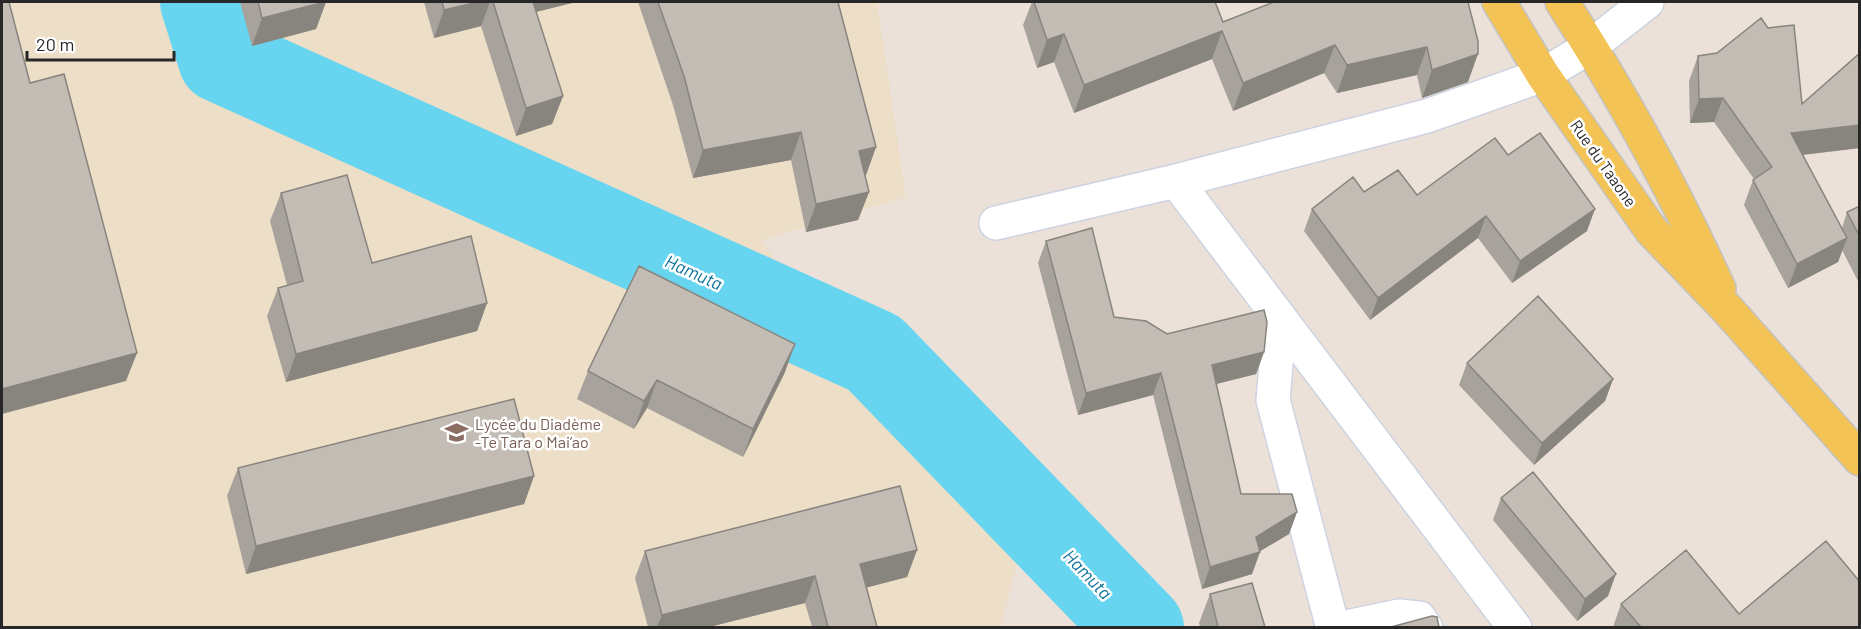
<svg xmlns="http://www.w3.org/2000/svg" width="1861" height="629" font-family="Barlow,sans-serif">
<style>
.education{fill:#eddec7}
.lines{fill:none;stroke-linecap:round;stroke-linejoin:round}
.river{stroke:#67d5f0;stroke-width:88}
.minor-casing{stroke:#ced3e1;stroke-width:36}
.major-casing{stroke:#c3c3c3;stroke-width:36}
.minor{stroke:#fff;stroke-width:33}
.major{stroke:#f3c455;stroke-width:33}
.wall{fill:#a7a29b}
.shaded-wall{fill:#88847e}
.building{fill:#c2bcb4;stroke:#88847e;stroke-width:1.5}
.labels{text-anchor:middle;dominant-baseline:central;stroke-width:5;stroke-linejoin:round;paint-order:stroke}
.street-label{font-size:16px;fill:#272727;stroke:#fff}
.education-label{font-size:16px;fill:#785e54;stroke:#fff;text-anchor:start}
.water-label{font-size:18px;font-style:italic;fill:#0a7199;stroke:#fff}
</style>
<rect width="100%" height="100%" fill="#ebe1d8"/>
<path class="education" d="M2 2H877L906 197 762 240 805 304 1018 560 1001 627H2Z"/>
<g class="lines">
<path class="river" d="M204 2 222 59 874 353 1140 628"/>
<defs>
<path id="minor" d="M1176 181 1515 628
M996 223 1176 181 1427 116 1543 75 1591 46 1647 2
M1280 318 1273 400 1333 628
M1342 628 1399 616 1419 618 1426 628"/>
<path id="major" d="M1499 2 1543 75 1651 230 1728 310 1860 459
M1562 2C1621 93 1674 190 1719 289"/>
</defs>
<use href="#minor" class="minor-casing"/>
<use href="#major" class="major-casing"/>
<use href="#minor" class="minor"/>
<use href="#major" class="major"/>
</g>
<path class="wall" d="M240 2H326L316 29 252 46Z
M424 2H576L536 12 563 96 552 124 516 136 481 26 434 38Z
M638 2H838L876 147 866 175H865L869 192 858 220 806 232 791 160 693 178 673 105Z
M1032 2H1215L1223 22 1468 2V82L1422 98 1417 75 1337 93 1324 73 1233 111 1212 59 1074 113 1054 62 1037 68 1023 25Z
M1717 53 1802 104 1860 53V148L1803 155 1842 228 1847 212 1860 206V285L1842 250 1838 262 1788 288 1744 205 1753 180 1754 179 1714 122 1690 123 1689 81 1698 56Z
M1508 155 1587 231 1512 283 1478 238 1370 320 1304 231 1312 209 1364 192 1417 195Z
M281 193 372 263 487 303 477 331 286 382 267 316 278 288 287 285 270 221Z
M1046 241 1114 317 1167 334 1264 352 1256 374 1216 384 1241 494 1297 512 1289 534 1260 551 1252 574 1202 589 1153 395 1078 415 1038 263Z
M1467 363 1613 379 1605 401 1534 465 1459 385Z
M588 371 785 372 743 457 647 408 634 429 577 399Z
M238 468 534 476 524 504 246 574 227 496Z
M1501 498 1608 596 1577 621 1493 520Z
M917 550 907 577 866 587 877 627H812L805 603 709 627H648L635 578 645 551Z
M1210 594 1265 627H1200L1199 623Z
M1621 604 1739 614 1860 627H1613Z"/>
<path class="shaded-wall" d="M326 2 316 29 252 46 262 18Z
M478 2H490L481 26 434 38 444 10Z
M524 2H576L519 16Z
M1222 31 1212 59 1074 113 1084 85Z
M1064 34 1054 62 1037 68 1047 40Z
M1335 45 1324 73 1233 111 1243 83Z
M1427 47 1417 75 1337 93 1347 65Z
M1478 54 1468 82 1422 98 1432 70Z
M563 96 552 124 516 136 526 108Z
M1723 98 1714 122 1690 123 1699 99Z
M1860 125V148L1782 157 1791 133Z
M801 132 791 160 693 178 703 150Z
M876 147 866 175 849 179 859 151Z
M869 192 858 220 806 232 816 204Z
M1595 209 1587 231 1512 283 1520 261Z
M1486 216 1478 238 1370 320 1378 298Z
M1847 238 1838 262 1788 288 1797 264Z
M487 303 477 331 286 382 296 354Z
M795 344 785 372 743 457 753 429Z
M1264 352 1256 374 1204 387 1212 365Z
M137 353 126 381 2 414V389Z
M1161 373 1153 395 1078 415 1086 393Z
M1613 379 1605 401 1534 465 1542 443Z
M657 380 647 408 634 429 644 401Z
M534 476 524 504 246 574 256 546Z
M1297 512 1289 534 1257 553 1260 552 1252 574 1202 589 1210 567 1256 537Z
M917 550 907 577 850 592 860 564Z
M1616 574 1608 596 1577 621 1585 599Z
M815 576 805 603 709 627H657L662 615Z"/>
<path class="building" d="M2 2H9L30 83 64 74 137 353 2 389Z
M258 2H325L262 18Z
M442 2H478L444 10Z
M493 2H533L563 96 526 108Z
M658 2H838L876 147 859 151 869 192 816 204 801 132 703 150 684 76Z
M1034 2H1215L1223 22 1274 2H1468L1478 41V54L1432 70 1427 47 1347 65 1335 45 1243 83 1222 31 1084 85 1064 34 1047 40Z
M1761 18 1768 28 1794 25 1802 104 1860 53V125L1791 133 1847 238 1797 264 1753 180 1772 167 1723 98 1699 99 1698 56 1717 53Z
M1540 133 1595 209 1520 261 1486 216 1378 298 1312 209 1353 177 1364 192 1398 170 1417 195 1495 138 1508 155Z
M347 175 372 263 471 236 487 303 296 354 278 288 303 281 281 193Z
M1860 206V237L1847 212Z
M1092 228 1114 317 1146 321 1167 334 1264 310 1267 322 1264 352 1212 365 1241 494H1292L1297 512 1256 537 1260 552 1210 567 1161 373 1086 393 1046 241Z
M639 266 795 344 753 429 657 380 644 401 588 371Z
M1538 296 1613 379 1542 443 1467 363Z
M514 399 534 476 256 546 238 468Z
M1533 472 1616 574 1585 599 1501 498Z
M900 486 917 550 860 564 877 627H828L815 576 662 615 645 551Z
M1826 541 1860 582V627H1641L1621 604 1686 550 1739 614Z
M1252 583 1265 627H1218L1210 594Z
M1432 616 1437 617 1439 627H1391Z"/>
<defs>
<symbol id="school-bare" viewBox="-9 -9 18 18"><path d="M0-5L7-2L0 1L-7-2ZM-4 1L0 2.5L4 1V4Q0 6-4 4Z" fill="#8d6e63" stroke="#fff" stroke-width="2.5" paint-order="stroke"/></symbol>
</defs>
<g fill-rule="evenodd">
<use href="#school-bare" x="440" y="416" width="33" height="33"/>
</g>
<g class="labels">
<g class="street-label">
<text transform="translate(1604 163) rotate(55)">Rue du Taaone</text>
</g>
<g class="education-label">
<text x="475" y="423">Lycée du Diadème<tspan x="475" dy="18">-Te Tara o Mai’ao</tspan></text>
</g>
<g class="water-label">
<text transform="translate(694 272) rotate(24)">Hamuta</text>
<text transform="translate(1088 574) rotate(46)">Hamuta</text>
</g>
</g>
<rect width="1861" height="629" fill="none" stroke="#272727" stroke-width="6"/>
<path d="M27 51v9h147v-9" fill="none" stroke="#272727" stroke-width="3"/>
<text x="36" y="51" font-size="18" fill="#272727" stroke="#ffffff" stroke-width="4.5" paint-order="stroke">20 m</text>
</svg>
